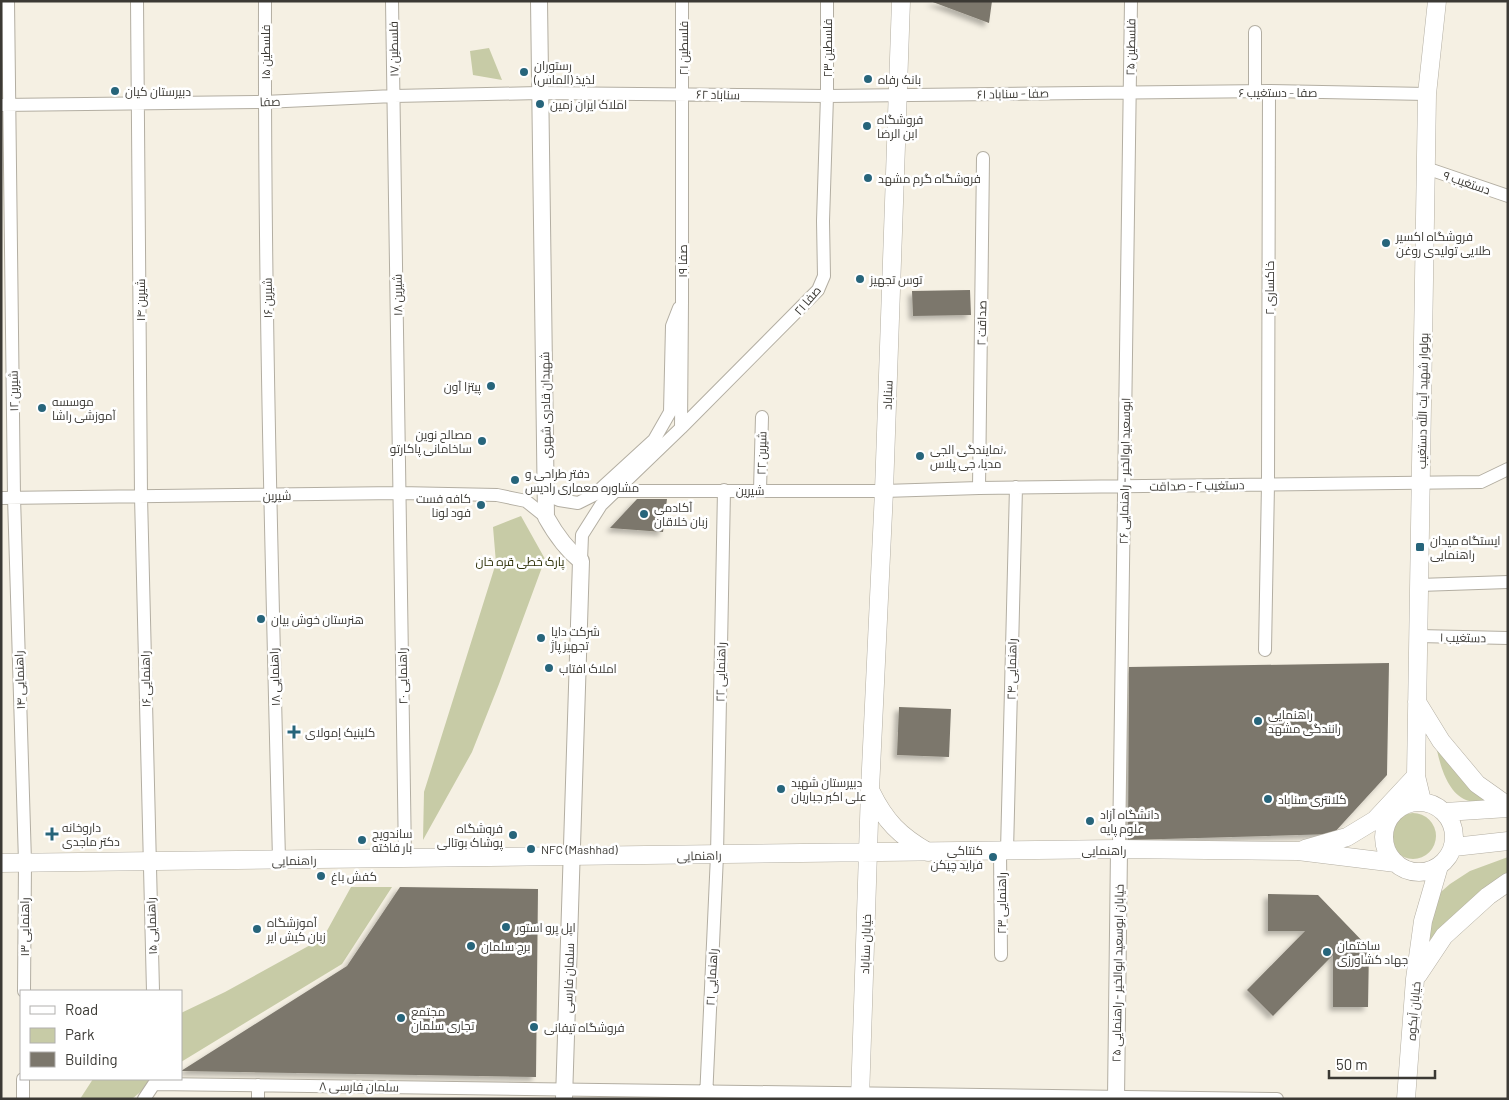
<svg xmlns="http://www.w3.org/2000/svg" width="1509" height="1100" font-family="Barlow,Cairo,sans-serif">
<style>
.green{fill:#c7cba6}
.building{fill:#7c776c;filter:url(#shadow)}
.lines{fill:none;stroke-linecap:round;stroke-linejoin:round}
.minor-casing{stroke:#b3aea2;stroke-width:14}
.tertiary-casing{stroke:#b3aea2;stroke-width:18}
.secondary-casing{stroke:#b3aea2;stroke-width:19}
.minor{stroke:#fff;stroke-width:12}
.tertiary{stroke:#fff;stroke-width:16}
.secondary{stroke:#fff;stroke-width:18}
.poi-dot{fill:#27657b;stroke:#fff;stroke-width:2}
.labels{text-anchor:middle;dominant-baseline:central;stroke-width:5;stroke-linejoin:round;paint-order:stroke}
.street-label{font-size:12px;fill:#3b3934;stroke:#fff}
.poi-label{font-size:12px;fill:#3b3934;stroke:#fff;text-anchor:start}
.park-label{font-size:12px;fill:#2c2f06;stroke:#fff}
</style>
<defs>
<filter id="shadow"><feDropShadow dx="-4" dy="4" stdDeviation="2.5" flood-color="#0004"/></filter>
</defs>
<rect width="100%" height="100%" fill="#f5f0e3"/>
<path class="green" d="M489 48 502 80 473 75 470 51Z
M521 516 545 559 499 684 472 752 423 840 424 792 496 563 493 527Z
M1435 741 1490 801C1483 801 1472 803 1466 800 1445 791 1439 760 1435 741Z
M1390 836a23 23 0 1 1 46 0a23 23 0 1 1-46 0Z
M1508 857V873L1481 893 1423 946 1435 897 1450 884 1470 871Z
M351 887H392L342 964 181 1062V1013L225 992 323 938Z
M93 1079H156L132 1099H80Z"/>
<path class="building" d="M930 1H992L989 23Z
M970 290 971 315 913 316 912 291Z
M637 499H667L663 532 610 528Z
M1389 663 1387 775 1333 834 1128 840 1129 667Z
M899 707 951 709 949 757 897 755Z
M400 887 538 889 536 1077 181 1071 347 966Z
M1268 894 1318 895 1369 948 1368 1007H1333V955L1273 1016 1247 990 1305 931H1268Z"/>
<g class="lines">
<defs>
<path id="minor" d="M8 1 14 497 25 862 24 991
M137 1 141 496 153 991
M265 1C264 288 272 574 279 860
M392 1 405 859
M1255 32V91
M1 105 264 102 394 96 539 93 827 96 1269 91 1427 94
M1426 168 1508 196
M681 428 682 301V1
M979 488 983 158
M760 490 762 417
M617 491H884L979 488 1481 482 1508 469
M547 495 559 500 578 503 594 495 654 440 670 412 672 326 679 308
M1 498 399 493 497 495 526 501 546 517
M581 561 582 535 601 505 681 428 818 290 824 276 823 221 827 96V1
M1419 585 1508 582
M1418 636 1508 638
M1265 650 1268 484 1269 91
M1119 849 1131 1
M1000 851 1001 955
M1007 851 1016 487
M23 1099V1079
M144 1099 154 1084 1277 1099
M258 1099V1085
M706 1099 717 855 724 490"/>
<path id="tertiary" d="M539 1 546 517C556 535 566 549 581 561L564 1099
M1116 1099 1119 849"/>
<path id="secondary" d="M1417 702 1441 741 1477 784 1508 806
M871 792C885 821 900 836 928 852
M1422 801 1416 776 1427 94 1437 1
M1384 837a35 35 0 1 1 70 0a35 35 0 1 1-70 0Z
M1445 812 1508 808
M1454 847 1508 841
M1305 849 1347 837 1375 820 1416 776
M1 863 1119 849 1298 851 1396 863
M1418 975 1444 936 1488 896 1508 882
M860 1099 870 790 884 491 901 1
M1406 1099 1415 979 1423 921 1439 866"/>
</defs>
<use href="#minor" class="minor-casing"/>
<use href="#tertiary" class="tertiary-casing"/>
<use href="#secondary" class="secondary-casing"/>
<use href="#minor" class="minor"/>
<use href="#tertiary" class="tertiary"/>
<use href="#secondary" class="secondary"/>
</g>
<g class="poi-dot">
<circle cx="524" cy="72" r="5"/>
<circle cx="868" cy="79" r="5"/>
<circle cx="115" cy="91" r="5"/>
<circle cx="540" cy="104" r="5"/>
<circle cx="867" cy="126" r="5"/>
<circle cx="868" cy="178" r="5"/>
<circle cx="1386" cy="243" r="5"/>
<circle cx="860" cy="279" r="5"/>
<circle cx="491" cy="386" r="5"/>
<circle cx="42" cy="408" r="5"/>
<circle cx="482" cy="441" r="5"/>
<circle cx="920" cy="456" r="5"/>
<circle cx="515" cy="480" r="5"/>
<circle cx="481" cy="505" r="5"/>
<circle cx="644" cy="514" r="5"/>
<rect x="1415" y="542" width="10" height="10" rx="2.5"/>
<circle cx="261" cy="619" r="5"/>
<circle cx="541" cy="638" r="5"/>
<circle cx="549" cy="668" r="5"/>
<circle cx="1258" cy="721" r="5"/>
<path d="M291.5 724.5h5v5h5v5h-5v5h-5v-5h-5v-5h5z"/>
<circle cx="781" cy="789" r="5"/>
<circle cx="1268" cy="799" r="5"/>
<circle cx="1090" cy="821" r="5"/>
<path d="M49.5 826.5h5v5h5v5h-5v5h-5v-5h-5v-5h5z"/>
<circle cx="513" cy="835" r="5"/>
<circle cx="362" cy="840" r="5"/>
<circle cx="531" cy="849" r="5"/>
<circle cx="993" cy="857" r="5"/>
<circle cx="321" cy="876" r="5"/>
<circle cx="506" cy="927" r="5"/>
<circle cx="257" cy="929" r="5"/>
<circle cx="471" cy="946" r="5"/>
<circle cx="1327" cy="952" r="5"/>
<circle cx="401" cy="1018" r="5"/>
<circle cx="534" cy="1027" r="5"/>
</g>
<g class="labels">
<g class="street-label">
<text transform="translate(1130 47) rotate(-89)">فلسطین ۲۵</text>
<text transform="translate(683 48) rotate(-90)">فلسطین ۲۱</text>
<text transform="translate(827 48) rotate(-90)">فلسطین ۲۳</text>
<text transform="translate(393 49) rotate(-91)">فلسطین ۱۷</text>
<text transform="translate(265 52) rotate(-90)">فلسطین ۱۵</text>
<text x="1278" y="92">صفا - دستغیب ۶</text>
<text transform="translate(1013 93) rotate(-1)">صفا - سناباد ۶۱</text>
<text transform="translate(718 94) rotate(1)">سناباد ۶۲</text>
<text transform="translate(270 101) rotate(-2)">صفا</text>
<text transform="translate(1467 182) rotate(19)">دستغیب ۹</text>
<text transform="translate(682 261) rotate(-90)">صفا ۱۹</text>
<text transform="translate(1269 288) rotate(-90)">خاکساری ۲</text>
<text transform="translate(397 295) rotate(-91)">شیرین ۱۸</text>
<text transform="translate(267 298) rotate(-91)">شیرین ۱۶</text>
<text transform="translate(140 300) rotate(-90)">شیرین ۱۴</text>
<text transform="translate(807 300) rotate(-49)">صفا ۲۱</text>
<text transform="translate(981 323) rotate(-89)">صداقت ۲</text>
<text transform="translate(13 391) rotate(-91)">شیرین ۱۲</text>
<text transform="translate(887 395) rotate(-88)">سناباد</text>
<text transform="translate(1422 401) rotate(-89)">بولوار شهید آیت الله دستغیب</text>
<text transform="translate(545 405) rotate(-91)">شهیدان قادری شهری</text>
<text transform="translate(761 453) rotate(-89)">شیرین ۲۲</text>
<text transform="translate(1124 471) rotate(-89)">ابوسعید ابوالخیر - راهنمایی ۲۶</text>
<text transform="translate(1197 485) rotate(-1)">دستغیب ۲ - صداقت</text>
<text x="750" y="490">شیرین</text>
<text transform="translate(277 495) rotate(-1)">شیرین</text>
<text transform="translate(1463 637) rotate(1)">دستغیب ۱</text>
<text transform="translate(1011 669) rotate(-89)">راهنمایی ۲۴</text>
<text transform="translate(720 672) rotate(-89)">راهنمایی ۲۲</text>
<text transform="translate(402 676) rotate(-91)">راهنمایی ۲۰</text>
<text transform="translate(274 677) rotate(-92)">راهنمایی ۱۸</text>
<text transform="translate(145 679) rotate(-91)">راهنمایی ۱۶</text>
<text transform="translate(19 680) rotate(-92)">راهنمایی ۱۴</text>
<text x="1104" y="850">راهنمایی</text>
<text transform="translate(699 855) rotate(-1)">راهنمایی</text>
<text transform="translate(294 860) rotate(-1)">راهنمایی</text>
<text transform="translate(1001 903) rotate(-90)">راهنمایی ۲۳</text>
<text transform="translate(151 926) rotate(-92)">راهنمایی ۱۵</text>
<text transform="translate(24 927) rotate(-90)">راهنمایی ۱۳</text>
<text transform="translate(865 944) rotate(-88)">خیابان سناباد</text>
<text transform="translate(1117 973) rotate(-89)">خیابان ابوسعید ابوالخیر - راهنمایی ۲۵</text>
<text transform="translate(711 977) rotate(-87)">راهنمایی ۲۱</text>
<text transform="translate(568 978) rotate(-88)">سلمان فارسی</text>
<text transform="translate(1413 1011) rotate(-85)">خیابان آبکوه</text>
<text transform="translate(359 1086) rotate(1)">سلمان فارسی ۸</text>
</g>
<g class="poi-label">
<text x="534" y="65">رستوران<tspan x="534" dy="14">لذیذ (الماس)</tspan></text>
<text x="878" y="79">بانک رفاه</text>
<text x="125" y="91">دبیرستان کیان</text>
<text x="550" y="104">املاک ایران زمین</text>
<text x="877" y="119">فروشگاه<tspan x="877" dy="14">ابن الرضا</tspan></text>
<text x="878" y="178">فروشگاه گرم مشهد</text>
<text x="1396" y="236">فروشگاه اکسیر<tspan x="1396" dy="14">طلایی تولیدی روغن</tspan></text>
<text x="870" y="279">توس تجهیز</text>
<text x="481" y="386" text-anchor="end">پیتزا آون</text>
<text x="52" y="401">موسسه<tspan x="52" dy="14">آموزشی راشا</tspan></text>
<text x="472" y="434" text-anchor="end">مصالح نوین<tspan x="472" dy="14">ساخامانی پاکارتو</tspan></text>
<text x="930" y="449">نمایندگی الجی،<tspan x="930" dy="14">مدیا، جی پلاس</tspan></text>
<text x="525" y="473">دفتر طراحی و<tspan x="525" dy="14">مشاوره معماری رادیس</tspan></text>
<text x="471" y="498" text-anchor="end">کافه فست<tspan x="471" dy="14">فود لونا</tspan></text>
<text x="654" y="507">آکادمی<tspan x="654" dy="14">زبان خلاقان</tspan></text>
<text x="1430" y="540">ایستگاه میدان<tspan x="1430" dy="14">راهنمایی</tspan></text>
<text x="271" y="619">هنرستان خوش بیان</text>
<text x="551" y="631">شرکت دایا<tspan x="551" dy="14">تجهیز پاژ</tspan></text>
<text x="559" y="668">املاک افتاب</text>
<text x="1268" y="714">راهنمایی<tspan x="1268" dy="14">رانندگی مشهد</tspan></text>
<text x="305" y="732">کلینیک إمولای</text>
<text x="791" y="782">دبیرستان شهید<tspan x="791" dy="14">علی اکبر جباریان</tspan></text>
<text x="1278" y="799">کلانتری سناباد</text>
<text x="1100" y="814">دانشگاه آزاد<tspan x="1100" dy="14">علوم پایه</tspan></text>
<text x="62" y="827">داروخانه<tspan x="62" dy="14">دکتر ماجدی</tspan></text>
<text x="503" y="828" text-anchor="end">فروشگاه<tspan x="503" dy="14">پوشاک بوتالی</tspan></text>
<text x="372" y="833">ساندویچ<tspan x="372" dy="14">بار فاخته</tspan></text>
<text x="541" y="849">NFC (Mashhad)</text>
<text x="983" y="850" text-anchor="end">کنتاکی<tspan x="983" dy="14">فراید چیکن</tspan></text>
<text x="331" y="876">کفش باغ</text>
<text x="267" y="922">آموزشگاه<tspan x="267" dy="14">زبان کیش ایر</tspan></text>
<text x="516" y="927">اپل پرو استور</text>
<text x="1337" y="945">ساختمان<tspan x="1337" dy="14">جهاد کشاورزی</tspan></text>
<text x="481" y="946">برج سلمان</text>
<text x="411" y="1011">مجتمع<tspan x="411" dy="14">تجاری سلمان</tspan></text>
<text x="544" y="1027">فروشگاه تیفانی</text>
</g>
<g class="park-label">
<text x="520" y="561">پارک خطی قره خان</text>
</g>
</g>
<rect width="1509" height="1100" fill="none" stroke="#3b3934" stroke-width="5"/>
<rect x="20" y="990" width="162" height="90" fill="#ffffff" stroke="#b1b0ae"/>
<rect x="30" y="1006" width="25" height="8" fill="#ffffff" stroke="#b1b0ae"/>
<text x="65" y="1015" font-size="15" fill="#3b3934">Road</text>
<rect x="30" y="1028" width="25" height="15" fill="#c7cba6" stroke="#b1b0ae"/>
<text x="65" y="1040" font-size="15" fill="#3b3934">Park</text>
<rect x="30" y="1052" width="25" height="15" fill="#7c776c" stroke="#b1b0ae"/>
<text x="65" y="1065" font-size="15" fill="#3b3934">Building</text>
<path d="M1329 1070v8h106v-8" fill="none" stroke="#3b3934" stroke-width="2.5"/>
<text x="1336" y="1070" font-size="15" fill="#3b3934" stroke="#ffffff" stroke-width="4" paint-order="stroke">50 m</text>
</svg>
